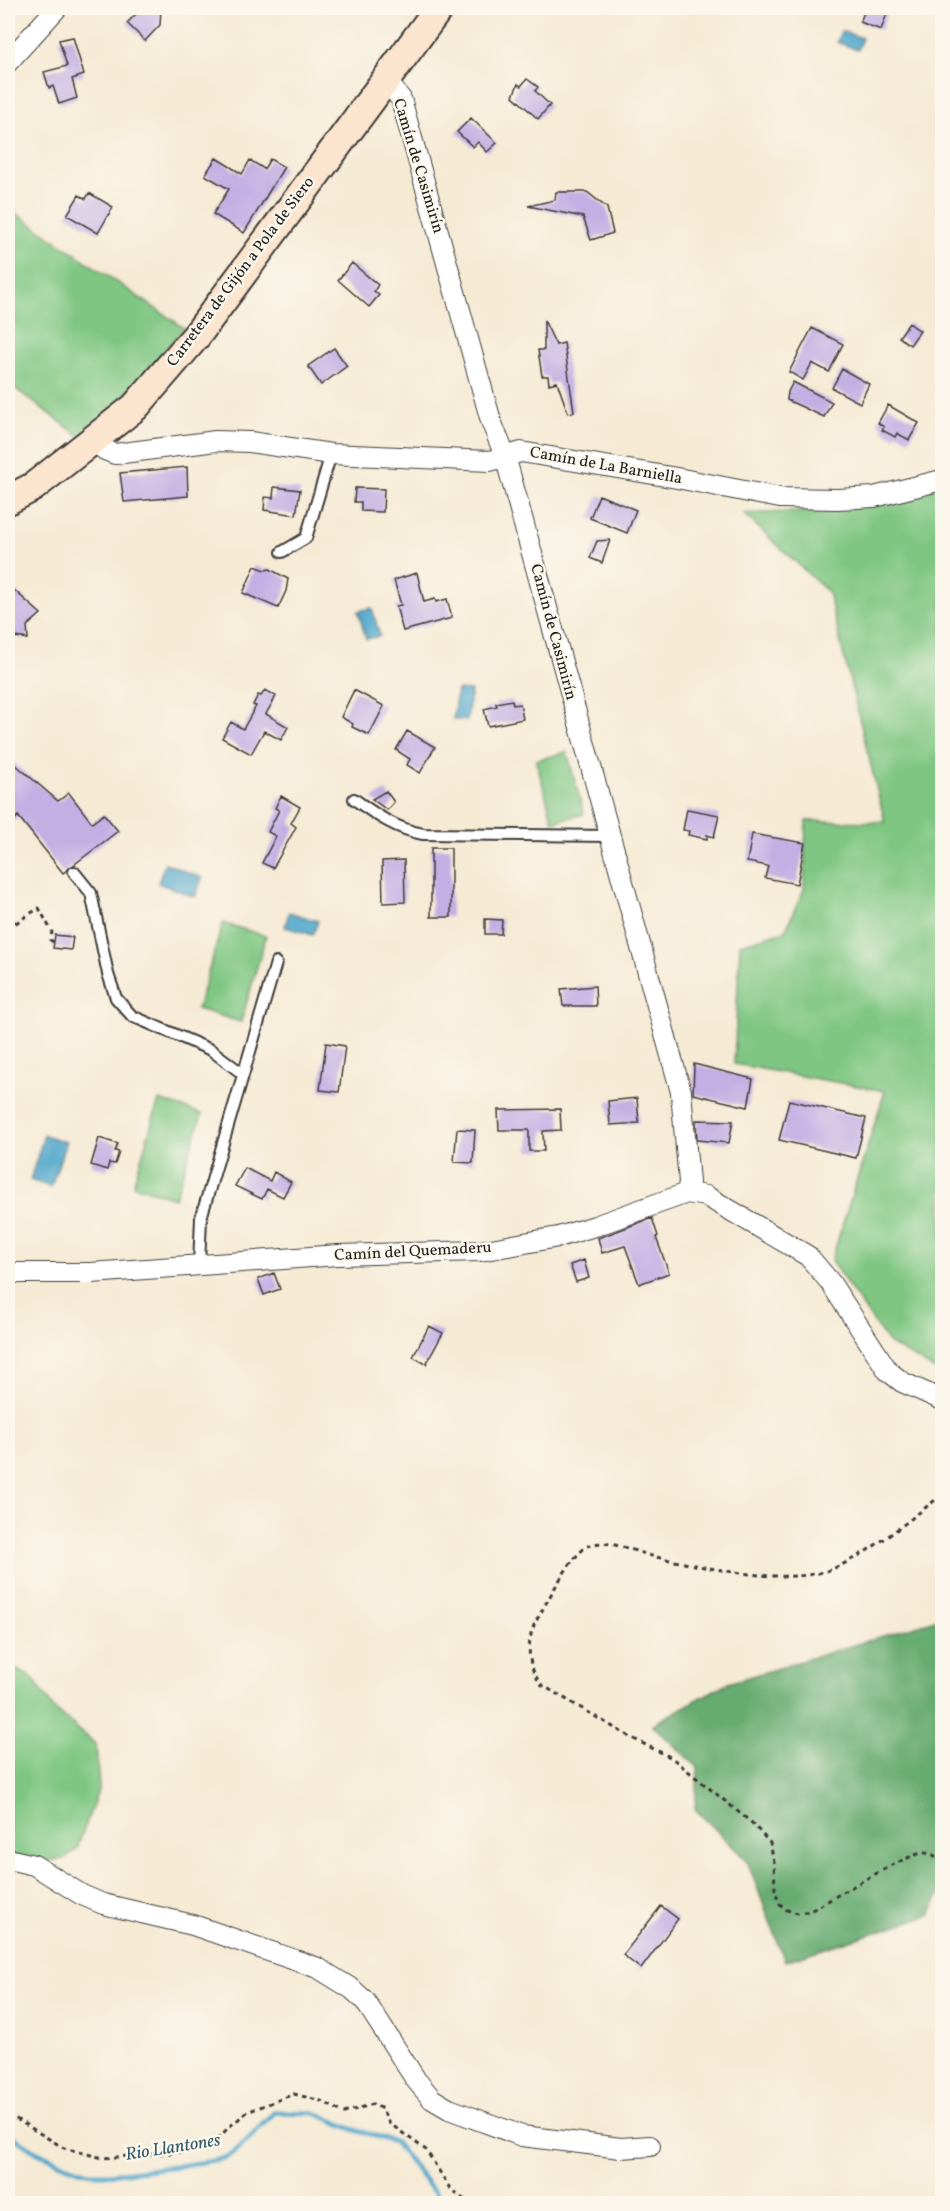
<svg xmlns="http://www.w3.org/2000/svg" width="950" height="2211" font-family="Vollkorn,serif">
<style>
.green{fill:#7ec682;stroke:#4d714f;stroke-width:1.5}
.forest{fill:#66ab70;stroke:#416446;stroke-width:1.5}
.water{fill:#4da6ca;stroke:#346173;stroke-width:1.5}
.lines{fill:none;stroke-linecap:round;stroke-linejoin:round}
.stream{stroke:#4da6ca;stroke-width:5}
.building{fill:#c2afe3}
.lane-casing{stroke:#3d3b38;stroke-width:14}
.street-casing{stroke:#3d3b38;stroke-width:22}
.secondary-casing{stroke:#3d3b38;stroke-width:32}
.path{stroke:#3d3b38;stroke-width:3;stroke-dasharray:4.5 4.5;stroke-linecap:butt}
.lane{stroke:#fff;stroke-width:10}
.street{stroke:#fff;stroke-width:20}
.secondary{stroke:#fce5cf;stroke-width:28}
.labels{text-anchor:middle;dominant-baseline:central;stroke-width:5;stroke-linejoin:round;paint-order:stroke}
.street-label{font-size:16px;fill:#1c1c1c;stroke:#fbf7ec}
.water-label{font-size:18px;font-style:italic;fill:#325a6a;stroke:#fbf7ec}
</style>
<rect width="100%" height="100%" fill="#fbf7ec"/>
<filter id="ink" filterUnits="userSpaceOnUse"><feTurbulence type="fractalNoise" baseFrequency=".0167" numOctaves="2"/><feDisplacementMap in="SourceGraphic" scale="12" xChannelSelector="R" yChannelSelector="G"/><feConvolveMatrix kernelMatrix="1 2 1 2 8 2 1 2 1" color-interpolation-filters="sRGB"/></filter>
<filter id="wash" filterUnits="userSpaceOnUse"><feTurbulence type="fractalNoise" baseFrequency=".008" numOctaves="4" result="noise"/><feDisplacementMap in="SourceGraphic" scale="24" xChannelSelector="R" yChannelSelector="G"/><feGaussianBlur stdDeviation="1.35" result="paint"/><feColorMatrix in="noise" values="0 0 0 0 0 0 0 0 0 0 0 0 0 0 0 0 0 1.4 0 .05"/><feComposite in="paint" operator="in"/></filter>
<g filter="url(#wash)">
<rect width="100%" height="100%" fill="#f5ead4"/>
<path class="green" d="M8 208 184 328C151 367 119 404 82 438L8 383Z
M942 477V1374L888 1343 831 1261 885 1091 734 1064 740 944 785 931 804 889 806 821 885 822 828 592 744 514 828 510Z
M567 752 584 814 553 822 536 760Z
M223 923 266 936 241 1022 197 1009Z
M159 1100 202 1114 175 1198 133 1185Z
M8 1665 33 1678 53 1708 96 1744 99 1788 77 1849 64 1859 42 1861 8 1854Z"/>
<path class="forest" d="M942 1618V1888L930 1915 785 1961 747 1861 695 1809 698 1768 652 1725 725 1684Z"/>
<path class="water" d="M841 31 862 38 858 50 837 42Z
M372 608 380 636 366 639 358 611Z
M457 690 471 691 467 721 453 719Z
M165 863 202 878 195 897 158 883Z
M289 912 318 921 313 935 285 927Z
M44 1135 66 1142 51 1187 30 1180Z"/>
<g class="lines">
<path class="stream" d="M8 2131C21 2147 76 2172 97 2174 111 2175 220 2162 229 2156 243 2147 262 2124 275 2112L315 2113 352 2129 395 2142 438 2197 448 2204"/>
</g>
<g id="blocks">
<path class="building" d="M142 8H161L160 25 145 41 127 23Z
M866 8H889L881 30 860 22Z
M73 37 84 75 72 79 77 98 59 104 53 86 49 88 44 72 67 66 59 40Z
M527 79 538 87 535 91 550 105 538 119 513 96 518 84 521 86Z
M471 118 497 143 487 152 478 142 473 147 457 132Z
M216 158 242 174 250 160 264 169 270 159 284 167 244 233 213 214 229 189 205 175Z
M556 192H587L607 208 613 233 591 240 583 217 528 206 555 200Z
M89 193 113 207 98 233 67 215 79 195 86 199Z
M352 263 378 285 374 291 379 295 369 307 338 280Z
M544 320 556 345 564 343 574 412 568 413 557 382 549 384 548 376H542L538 350H544Z
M909 323 920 331 910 345 899 337Z
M812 328 843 344 829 372 812 363 803 380 789 372Z
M334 348 347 366 321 385 308 366Z
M842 369 869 384 860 403 832 388Z
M793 382 832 402 824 417 787 400 788 392Z
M888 405 919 423 909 440 897 433 895 437 882 430 884 427 878 423Z
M187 467 188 496 124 502 120 473Z
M274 487 300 490 296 515 264 510 265 497 273 498Z
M355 488 384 489 383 512 361 511V502H354Z
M599 495 636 510 627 533 590 518Z
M610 540 602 563 590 558 597 541Z
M255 566 265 570 270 569 288 579 286 591 278 608 243 593Z
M417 573 424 602 435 599 436 602 447 599 452 618 403 631 396 606 401 605 394 580Z
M14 590 41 614 27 626 28 639 16 637 8 645V596Z
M265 690 276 696 266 714 288 727 281 740 264 731 251 754 222 738 231 722 243 729 256 706 253 705 258 695 261 696Z
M354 690 384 706 369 735 352 727 353 724 341 717Z
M512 700 513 705 520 704 523 719 488 726 484 709 497 706 496 703Z
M407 731 435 747 420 773 407 765 410 759 396 750Z
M8 758 58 801 69 793 92 823 104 814 118 831 63 873 18 816 8 827Z
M386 791 394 802 387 810 372 799Z
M281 796 300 807 291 823 296 827 273 868 262 863 276 836 268 832 279 810 275 808Z
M687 809 719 815 714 837 707 835V839L688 835 689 831 683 830Z
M752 834 805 843 797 884 765 878 768 866 747 862Z
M431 848H451V917H431Z
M404 860 405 902 383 903 382 861Z
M485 919 502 920 501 934H485Z
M55 935 73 937 71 950 53 948Z
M595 986 596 1006H563L561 989Z
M326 1043 345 1046 339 1092 320 1090Z
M694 1064 753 1079 748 1107 693 1094Z
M637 1098 639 1123 610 1125 608 1101Z
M789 1100 866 1118 856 1158 779 1140Z
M560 1109 561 1130 543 1131 544 1151H529V1130H499L498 1110Z
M696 1120 733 1121 729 1143 697 1140Z
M457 1129 475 1130 473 1163 454 1162Z
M99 1138 118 1144 115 1151 119 1152 115 1164 109 1163 107 1170 91 1165Z
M245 1168 270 1181 274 1172 291 1182 283 1197 267 1189 262 1199 235 1186Z
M652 1218 658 1236 656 1237 669 1273 639 1284 625 1246 602 1253 598 1238Z
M584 1260 589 1278 576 1282 570 1265Z
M274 1273 280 1289 264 1295 258 1279Z
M429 1326 443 1333 426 1364 413 1357Z
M661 1906 678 1919 641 1969 623 1955Z"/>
</g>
</g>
<g filter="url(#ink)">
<use href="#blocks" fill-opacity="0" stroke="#3d3b38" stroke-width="1.5"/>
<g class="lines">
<defs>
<path id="lane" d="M282 552 306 538 331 454
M354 799C376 815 396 829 423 834L609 836
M74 872 91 893 108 974 116 998 132 1016 211 1050 243 1074
M199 1265 201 1218 276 963"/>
<path id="street" d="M8 62 57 8
M386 80 401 99 491 421 505 456 681 1092 689 1182 687 1193
M94 440 105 450 115 454 216 441 250 442 331 454 490 461 521 452 677 478 780 498 838 499 874 497 942 480
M8 1273H91L338 1255 480 1251 558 1237 595 1226 687 1193 706 1196 808 1256 830 1282 888 1371 902 1382 942 1400
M8 1859 34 1865 82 1895 103 1904 193 1925 318 1968 352 1989 365 2001 416 2080 432 2099 449 2109 522 2136 621 2148 650 2146"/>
<path id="secondary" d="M8 500 33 487 135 407 197 335 439 8"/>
</defs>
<use href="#lane" class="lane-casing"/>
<use href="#street" class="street-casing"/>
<use href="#secondary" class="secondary-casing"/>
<path class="path" d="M8 915 9 914 15 923
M8 928 39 908 52 932 50 940 54 942
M942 1495C907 1521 873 1552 832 1569 788 1587 703 1567 656 1557 638 1553 607 1538 590 1545 572 1552 546 1604 535 1623 526 1642 527 1668 542 1685L630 1737 672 1758 752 1823 770 1843 774 1862 775 1891 780 1904 787 1910 798 1913 810 1911C829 1901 909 1851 926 1853 934 1853 939 1859 942 1867
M8 2114 64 2148 103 2158 207 2150 229 2127 247 2112 294 2094 321 2101 344 2113 373 2104 382 2109 389 2123 426 2150 451 2190 470 2204
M942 2204V2203"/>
<use href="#lane" class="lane"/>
<use href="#street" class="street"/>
<use href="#secondary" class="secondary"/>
</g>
</g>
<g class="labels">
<g class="street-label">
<text transform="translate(418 166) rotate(73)">Camín de Casimirín</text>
<text transform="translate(241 272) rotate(-53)">Carretera de Gijón a Pola de Siero</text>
<text transform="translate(606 466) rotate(10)">Camín de La Barniella</text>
<text transform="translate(553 632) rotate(75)">Camín de Casimirín</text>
<text transform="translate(413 1252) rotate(-3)">Camín del Quemaderu</text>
</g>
<g class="water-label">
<text transform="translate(173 2148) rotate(-9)">Rio Llantones</text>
</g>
</g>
<rect width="950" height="2211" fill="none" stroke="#fbf7ec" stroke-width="30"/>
</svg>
